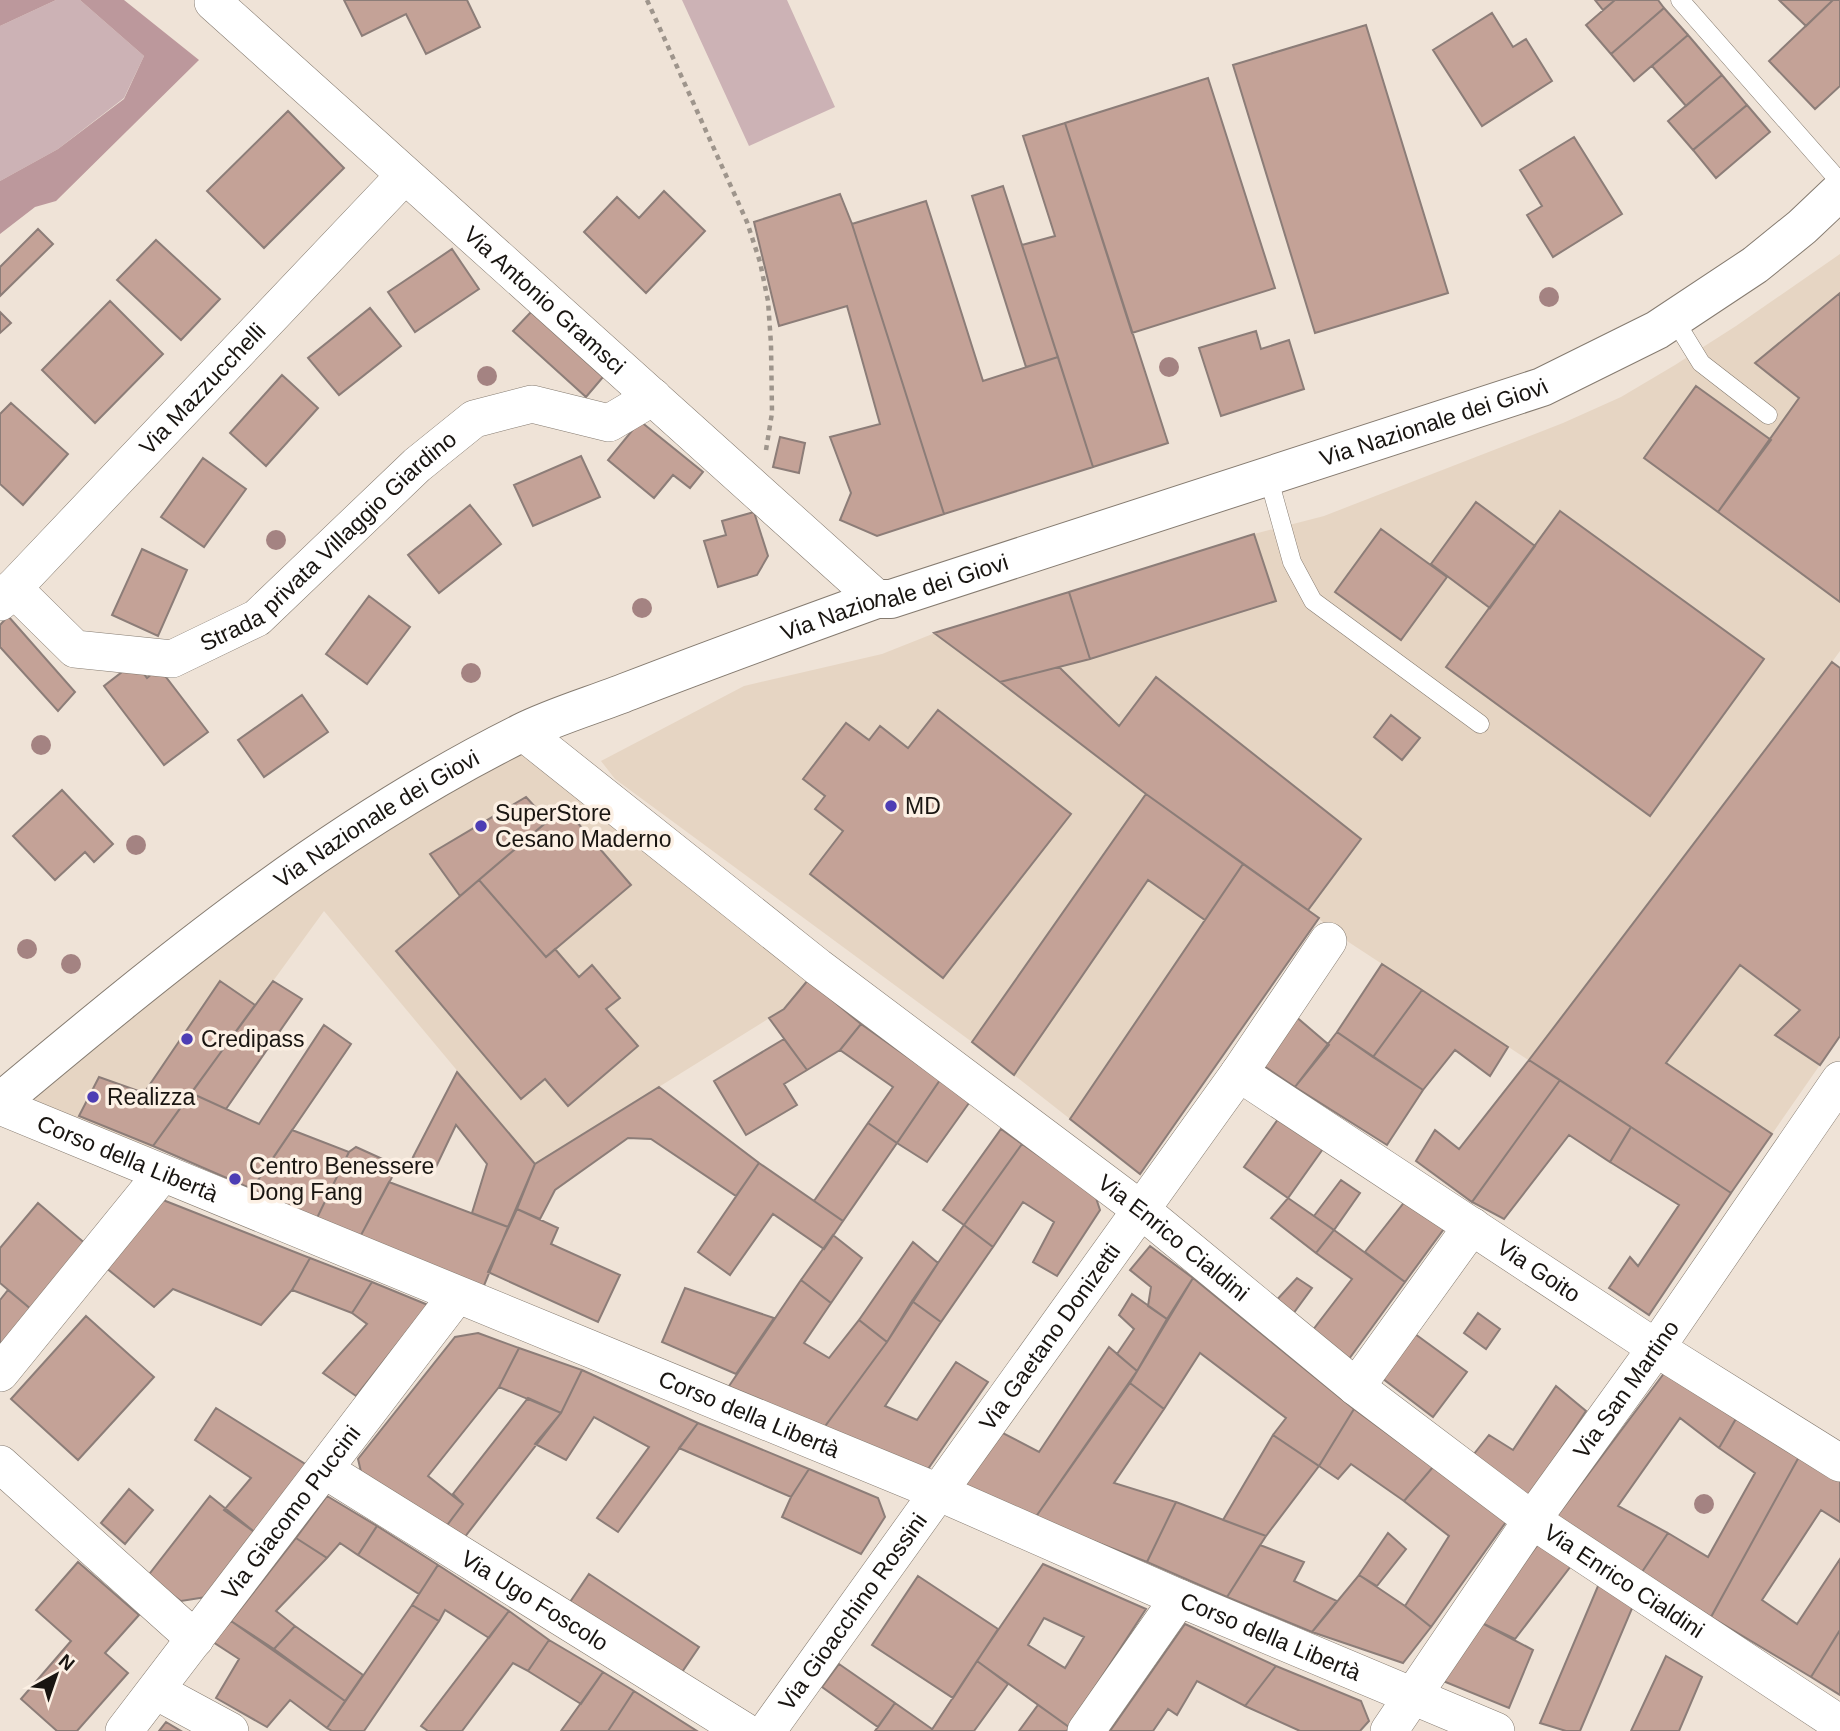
<svg xmlns="http://www.w3.org/2000/svg" width="1840" height="1731" font-family="Helvetica,sans-serif">
<style>
.built{fill:#e6d5c3}
.green{fill:#ccb2b5}
.forest{fill:#bc989c}
.building{fill:#c4a297;stroke:#8c7d78;stroke-width:2;fill-rule:evenodd}
.lines{fill:none;stroke-linecap:round;stroke-linejoin:round}
.lane-casing{stroke:#857b70;stroke-width:19}
.street-casing{stroke:#857b70;stroke-width:38}
.secondary-casing{stroke:#857b70;stroke-width:40}
.path{stroke:#9e958c;stroke-width:4.5;stroke-dasharray:5 5;stroke-linecap:butt}
.lane{stroke:#fff;stroke-width:18}
.street{stroke:#fff;stroke-width:37}
.secondary{stroke:#fff;stroke-width:38}
.tree{fill:#a48382}
.poi-dot{fill:#4d3db4;stroke:#fcf0e4;stroke-width:2.5}
.labels{text-anchor:middle;dominant-baseline:central;stroke-width:7;stroke-linejoin:round;paint-order:stroke}
.street-label{font-size:23px;fill:#191511;stroke:#fcf0e4}
.poi-label{font-size:23px;fill:#191511;stroke:#fcf0e4;text-anchor:start}
</style>
<rect width="100%" height="100%" fill="#efe3d7"/>
<path class="built" d="M1840 254V651L1832 662 1840 668V1036L1731 1193 1347 941 1319 919 1140 1174 972 1042 615 779 601 761 744 686 882 654 935 633 1254 534 1324 516 1563 423 1621 397 1675 365 1736 326Z
M523 732 818 967 784 1009 535 1164 324 911 140 1164 0 1106 151 976Z"/>
<path class="green" d="M56 0H80L144 56 124 98 58 149 0 181V26Z
M682 0H787L835 107 749 146Z"/>
<path class="forest" d="M0 0H56L0 26Z
M80 0H124L199 60 56 201 35 207 0 234V181L58 149 124 99 144 56Z"/>
<path class="building" d="M344 0H467L480 27 426 54 406 14 362 36Z
M1595 0H1615L1603 10Z
M1615 0H1658L1664 8 1611 54 1586 25Z
M1779 0H1833L1806 26Z
M1833 0H1840V86L1815 109 1769 61Z
M1664 8 1688 35 1634 81 1611 54Z
M1492 13 1513 47 1526 39 1552 81 1482 126 1433 50Z
M1366 25 1448 293 1315 333 1233 65Z
M1688 35 1722 75 1686 106 1652 66Z
M1722 75 1747 105 1693 150 1668 121Z
M1208 78 1275 288 1132 333 1065 123Z
M1747 105 1770 132 1716 178 1693 150Z
M288 111 344 168 264 248 207 191Z
M1065 123 1168 443 1093 467 1022 245 1055 236 1023 136Z
M1574 137 1622 214 1553 257 1527 215 1542 206 1520 170Z
M1003 186 1058 357 1026 367 972 196Z
M664 191 705 231 646 293 584 232 617 197 639 218Z
M840 194 852 224 944 514 877 536 840 520 851 493 830 437 880 424 847 306 779 326 754 222Z
M926 201 983 381 1058 357 1093 467 944 514 852 224Z
M38 229 53 244 0 296V267Z
M156 240 220 299 181 340 117 280Z
M452 249 479 289 415 332 388 292Z
M1840 293V602L1718 512 1799 398 1755 363Z
M110 301 163 354 95 423 42 370Z
M370 308 401 346 339 395 308 358Z
M0 312 11 323 0 333Z
M531 312 603 377 586 397 513 331Z
M1256 331 1261 349 1289 340 1304 389 1221 416 1199 348Z
M282 375 318 408 266 466 230 433Z
M1696 386 1771 440 1718 512 1644 458Z
M11 403 68 454 23 505 0 484V414Z
M640 421 703 472 690 488 673 475 654 498 608 460Z
M780 437 805 443 799 473 773 467Z
M581 456 600 497 533 526 514 485Z
M203 458 246 489 204 547 161 517Z
M1476 502 1535 546 1490 608 1431 564Z
M470 505 501 544 439 593 408 555Z
M1560 511 1764 659 1650 816 1446 667Z
M754 512 768 556 757 575 718 587 704 541 726 535 722 521Z
M1381 529 1447 577 1401 640 1335 592Z
M1254 534 1276 601 1090 659 1069 592Z
M142 549 187 570 158 636 112 615Z
M1069 592 1090 659 1000 682 934 633Z
M369 596 410 627 367 684 326 654Z
M8 616 75 692 58 711 0 647V625Z
M135 662 147 678 159 668 208 732 164 765 104 686Z
M1832 662 1840 668V1036L1820 1065 1775 1035 1800 1010 1740 965 1666 1063 1772 1134 1731 1193 1529 1060Z
M1059 667 1119 726 1156 677 1361 839 1308 910 1146 794 1000 682Z
M302 695 328 732 264 777 238 740Z
M938 710 1071 814 943 978 810 874 843 831 815 809 825 796 803 779 846 723 869 740 880 726 908 748Z
M1391 715 1420 738 1402 760 1374 737Z
M62 790 113 844 94 862 85 852 55 880 13 836Z
M1146 794 1243 864 1205 920 1148 880 1014 1075 972 1042Z
M526 797 548 821 460 896 430 854Z
M564 807 631 885 546 957 479 880Z
M1243 864 1319 918 1140 1174 1070 1119Z
M479 880 546 957 555 949 579 977 592 965 620 998 606 1009 638 1046 568 1106 545 1079 521 1099 396 951Z
M1382 964 1422 990 1373 1057 1337 1032Z
M808 980 861 1024 840 1050 807 1070 769 1018 784 1009Z
M220 981 255 1005 153 1146 79 1116 99 1077 144 1093Z
M273 981 302 999 226 1109 191 1093Z
M1422 990 1508 1047 1490 1076 1455 1050 1423 1090 1373 1057Z
M1294 1015 1329 1045 1295 1087 1261 1064Z
M861 1024 940 1080 897 1143 868 1123 893 1087 840 1050Z
M324 1025 351 1044 252 1189 153 1146 191 1093 259 1124Z
M1337 1032 1423 1090 1387 1145 1295 1087Z
M784 1039 807 1070 784 1084 797 1105 746 1135 714 1081Z
M1529 1060 1560 1080 1472 1202 1416 1161 1435 1130 1459 1149Z
M457 1072 535 1164 508 1227 472 1213 487 1164 456 1125 436 1167 413 1157Z
M940 1080 969 1103 927 1162 897 1143Z
M1560 1080 1631 1127 1610 1162 1569 1135 1504 1219 1472 1202Z
M659 1087 759 1163 736 1196 651 1139 628 1138 555 1190 540 1219 517 1209 535 1164Z
M1281 1115 1325 1146 1288 1198 1244 1167Z
M868 1123 897 1143 843 1221 814 1201Z
M1631 1127 1731 1193 1649 1315 1609 1288 1630 1257 1638 1266 1679 1205 1610 1162Z
M1001 1129 1022 1144 964 1225 943 1210Z
M292 1130 349 1152 316 1220 252 1189Z
M1022 1144 1095 1195 1100 1210 1057 1276 1033 1262 1054 1222 1023 1202 993 1247 964 1225Z
M356 1147 398 1166 360 1237 316 1220 349 1152Z
M759 1163 843 1221 824 1249 773 1214 730 1275 698 1252Z
M1341 1180 1360 1193 1334 1230 1314 1216Z
M389 1182 508 1227 483 1288 360 1237Z
M1288 1198 1334 1230 1316 1253 1271 1218Z
M163 1200 310 1258 292 1290 261 1325 173 1289 154 1307 105 1267Z
M1406 1200 1449 1222 1405 1282 1365 1252Z
M38 1203 87 1245 32 1310 0 1283V1248Z
M517 1209 558 1228 551 1244 620 1275 598 1322 488 1272Z
M964 1225 993 1247 941 1322 912 1301Z
M1334 1230 1405 1282 1346 1363 1309 1335 1352 1279 1316 1253Z
M833 1235 862 1258 831 1303 801 1280Z
M913 1242 938 1263 887 1342 859 1320Z
M1150 1246 1193 1278 1167 1319 1148 1306 1151 1287 1130 1270Z
M310 1258 372 1282 352 1313 292 1290Z
M1193 1278 1354 1409 1319 1466 1273 1435 1286 1418 1200 1353 1164 1409 1130 1383Z
M1297 1278 1312 1288 1290 1318 1273 1304Z
M801 1280 831 1303 804 1343 829 1358 859 1320 887 1342 823 1429 727 1389Z
M372 1282 428 1305 356 1396 323 1373 367 1324 352 1313Z
M685 1288 774 1318 736 1374 662 1342Z
M8 1290 32 1310 0 1346V1300Z
M1132 1294 1167 1319 1137 1371 1117 1354 1134 1329 1119 1315Z
M912 1301 941 1322 885 1406 917 1420 956 1362 988 1382 928 1469 823 1429 887 1342Z
M1478 1313 1500 1329 1486 1349 1464 1333Z
M86 1316 154 1377 78 1460 11 1399Z
M1411 1331 1467 1372 1433 1417 1378 1375Z
M478 1333 519 1348 499 1387 428 1476 463 1504 445 1528 362 1476 358 1459 455 1337Z
M1109 1347 1137 1371 1035 1518 957 1484 999 1431 1039 1452Z
M519 1348 582 1370 561 1413 499 1387Z
M582 1370 698 1423 618 1532 597 1518 649 1447 594 1417 566 1460 535 1444 561 1413Z
M1665 1372 1737 1417 1719 1448 1680 1418 1618 1506 1668 1533 1642 1572 1554 1520Z
M1130 1383 1164 1409 1114 1483 1176 1502 1147 1562 1035 1518Z
M1556 1386 1586 1411 1526 1502 1470 1459 1489 1435 1513 1450Z
M528 1398 561 1413 464 1538 445 1528 463 1504 453 1494Z
M216 1408 310 1467 257 1534 224 1510 251 1478 195 1440Z
M1354 1409 1433 1467 1404 1501 1351 1464 1338 1479 1319 1466Z
M1737 1417 1800 1455 1711 1617 1642 1572 1668 1533 1708 1557 1755 1473 1719 1448Z
M698 1423 809 1469 791 1497 679 1448Z
M1273 1435 1319 1466 1266 1536 1223 1520Z
M1800 1455 1840 1481V1522L1821 1510 1762 1600 1797 1624 1840 1559V1630L1811 1677 1711 1617Z
M1433 1467 1506 1522 1431 1627 1405 1606 1449 1536 1404 1501Z
M809 1469 878 1498 885 1517 861 1554 782 1517 791 1497Z
M129 1489 153 1510 125 1544 101 1523Z
M210 1496 257 1534 206 1597 181 1601 147 1577Z
M327 1496 377 1526 358 1555 340 1543 327 1558 296 1538Z
M1176 1502 1266 1536 1227 1597 1147 1562Z
M377 1526 438 1565 419 1594 358 1555Z
M1388 1533 1406 1549 1377 1586 1359 1575Z
M296 1538 327 1558 276 1611 295 1626 274 1649 231 1621Z
M1542 1539 1574 1562 1515 1639 1480 1622Z
M1260 1545 1304 1562 1294 1581 1337 1601 1312 1632 1227 1597Z
M78 1562 139 1615 105 1653 128 1673 77 1731H57L21 1699 71 1641 36 1610Z
M1043 1564 1146 1609 1069 1727 977 1661ZM1044 1618 1084 1637 1065 1668 1028 1645Z
M438 1565 509 1611 489 1638 445 1610 439 1621 412 1605Z
M589 1574 699 1647 680 1675 570 1602Z
M1359 1575 1405 1606 1431 1627 1403 1663 1312 1632Z
M918 1576 998 1629 953 1698 872 1645Z
M1601 1579 1636 1599 1580 1731H1566L1540 1723Z
M412 1605 439 1621 364 1731H332L327 1728Z
M509 1611 549 1640 528 1671 513 1663 462 1731H428L421 1726Z
M231 1621 345 1701 327 1728 290 1700 267 1727 216 1698 239 1659 213 1642Z
M1480 1622 1533 1650 1509 1708 1443 1681Z
M1185 1624 1276 1666 1245 1706 1197 1681 1177 1715 1168 1709 1153 1731H1110Z
M295 1626 363 1675 345 1701 274 1649Z
M1840 1630V1695L1811 1677Z
M549 1640 603 1672 581 1704 528 1671Z
M1666 1656 1702 1677 1679 1731H1631Z
M977 1661 1008 1684 974 1731H931Z
M839 1664 895 1703 878 1727 822 1687Z
M1276 1666 1361 1701 1369 1721 1360 1731H1300L1245 1706Z
M603 1672 634 1691 608 1731H561Z
M634 1691 697 1731H608Z
M895 1703 932 1729 931 1731H875Z
M1038 1705 1069 1727 1067 1731H1019Z
M166 1722 181 1731H159Z"/>
<g class="lines">
<defs>
<path id="lane" d="M1680 0 1840 182
M1674 319 1701 363 1768 415
M1268 476 1292 562 1313 601 1480 724"/>
<g id="street">
<path id="s1" d="M213 2 877 599"/>
<path id="s2" d="M13 588 75 649 172 659 257 618 417 465 474 419 532 404 609 423 653 397"/>
<path id="s3" d="M0 602 404 176"/>
<path id="s4" d="M523 732 818 967 1140 1209 1356 1387 1532 1520 1840 1724"/>
<path id="s5" d="M1239 1073 1656 1348 1840 1463"/>
<path id="s6" d="M0 1106 938 1492 1179 1598 1496 1731"/>
<path d="M0 1373 162 1174"/>
<path d="M1356 1387 1472 1226"/>
<path d="M0 1464 195 1639"/>
<path id="s7" d="M325 1470 744 1731"/>
<path d="M156 1691 230 1731"/>
<path id="s8" d="M124 1731 457 1295"/>
<path id="s9" d="M767 1731 1239 1073 1328 941"/>
<path d="M1086 1731 1179 1598"/>
<path id="s10" d="M1389 1731 1532 1520 1656 1348 1840 1080"/>
</g>
<g id="secondary">
<path id="s11" d="M0 1102C164 965 328 829 521 733 555 716 594 705 629 691 712 659 794 629 877 599H891L1542 387 1657 330 1755 265 1802 227 1840 191"/>
</g>
</defs>
<use href="#lane" class="lane-casing"/>
<use href="#street" class="street-casing"/>
<use href="#secondary" class="secondary-casing"/>
<path class="path" d="M647 0 747 222 760 262 768 301 771 344 772 413 766 450"/>
<use href="#lane" class="lane"/>
<use href="#street" class="street"/>
<use href="#secondary" class="secondary"/>
</g>
<g class="tree">
<circle cx="1549" cy="297" r="10"/>
<circle cx="1169" cy="367" r="10"/>
<circle cx="487" cy="376" r="10"/>
<circle cx="276" cy="540" r="10"/>
<circle cx="642" cy="608" r="10"/>
<circle cx="471" cy="673" r="10"/>
<circle cx="41" cy="745" r="10"/>
<circle cx="136" cy="845" r="10"/>
<circle cx="27" cy="949" r="10"/>
<circle cx="71" cy="964" r="10"/>
<circle cx="1704" cy="1504" r="10"/>
</g>
<g class="poi-dot">
<circle cx="891" cy="806" r="7"/>
<circle cx="481" cy="826" r="7"/>
<circle cx="187" cy="1039" r="7"/>
<circle cx="93" cy="1097" r="7"/>
<circle cx="235" cy="1179" r="7"/>
</g>
<g class="labels">
<g class="street-label">
<text stroke="none"><textPath href="#s1" startOffset="446">Via Antonio Gramsci</textPath></text>
<text stroke="none"><textPath href="#s3" startOffset="294">Via Mazzucchelli</textPath></text>
<text stroke="none"><textPath href="#s11" startOffset="1605">Via Nazionale dei Giovi</textPath></text>
<text stroke="none"><textPath href="#s2" startOffset="382">Strada privata Villaggio Giardino</textPath></text>
<text stroke="none"><textPath href="#s11" startOffset="1038">Via Nazionale dei Giovi</textPath></text>
<text stroke="none"><textPath href="#s11" startOffset="472">Via Nazionale dei Giovi</textPath></text>
<text stroke="none"><textPath href="#s6" startOffset="138">Corso della Libertà</textPath></text>
<text stroke="none"><textPath href="#s4" startOffset="824">Via Enrico Cialdini</textPath></text>
<text stroke="none"><textPath href="#s5" startOffset="359">Via Goito</textPath></text>
<text stroke="none"><textPath href="#s9" startOffset="485">Via Gaetano Donizetti</textPath></text>
<text stroke="none"><textPath href="#s10" startOffset="416">Via San Martino</textPath></text>
<text stroke="none"><textPath href="#s6" startOffset="810">Corso della Libertà</textPath></text>
<text stroke="none"><textPath href="#s8" startOffset="275">Via Giacomo Puccini</textPath></text>
<text stroke="none"><textPath href="#s4" startOffset="1391">Via Enrico Cialdini</textPath></text>
<text stroke="none"><textPath href="#s7" startOffset="247">Via Ugo Foscolo</textPath></text>
<text stroke="none"><textPath href="#s9" startOffset="147">Via Gioacchino Rossini</textPath></text>
<text stroke="none"><textPath href="#s6" startOffset="1377">Corso della Libertà</textPath></text>
</g>
<g class="poi-label">
<text x="905" y="806">MD</text>
<text x="495" y="813">SuperStore<tspan x="495" dy="26">Cesano Maderno</tspan></text>
<text x="201" y="1039">Credipass</text>
<text x="107" y="1097">Realizza</text>
<text x="249" y="1166">Centro Benessere<tspan x="249" dy="26">Dong Fang</tspan></text>
</g>
</g>
<g transform="translate(56 1675) rotate(40)" stroke="#fcf0e4" stroke-width="5" paint-order="stroke">
<path d="M0-5L12 26L0 18L-12 26Z" fill="#191511"/>
<text y="-10" font-size="19" font-weight="bold" text-anchor="middle" fill="#191511">N</text>
</g>
</svg>
